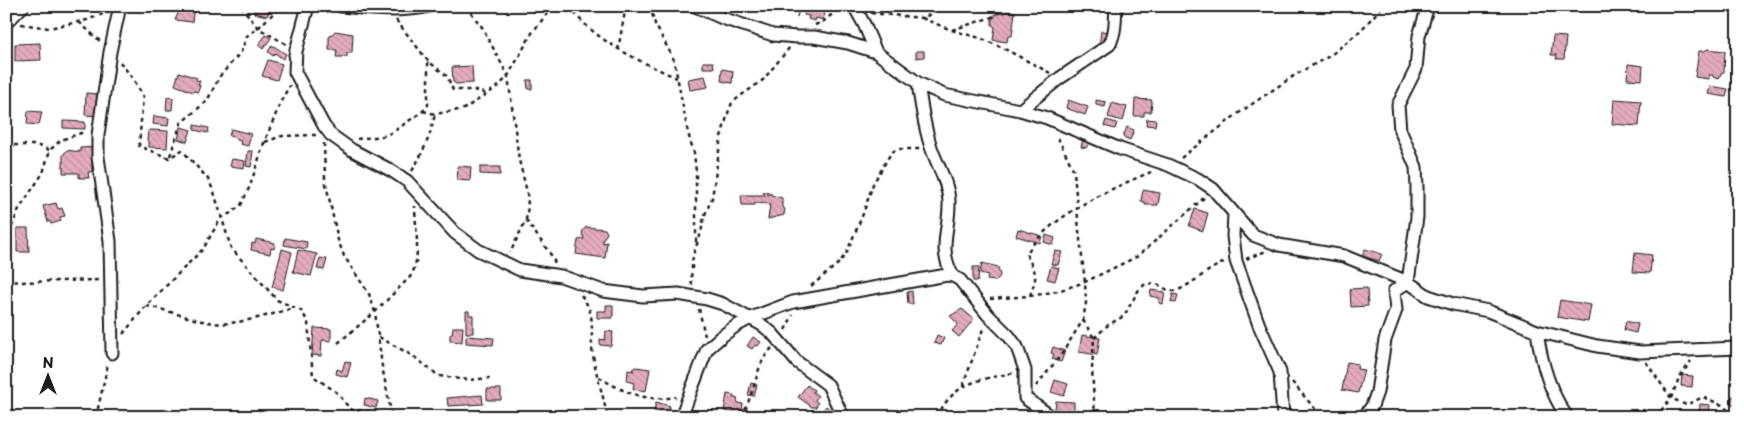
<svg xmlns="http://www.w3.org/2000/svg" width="1744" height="423" font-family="'Playpen Sans',sans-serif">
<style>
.building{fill:url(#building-back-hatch);stroke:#1c1c1c}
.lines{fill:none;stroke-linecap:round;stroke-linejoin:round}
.minor-casing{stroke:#1c1c1c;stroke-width:15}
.path{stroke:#1c1c1c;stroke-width:2.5;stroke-dasharray:4 4;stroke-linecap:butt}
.minor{stroke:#fff;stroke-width:11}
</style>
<defs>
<pattern id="building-back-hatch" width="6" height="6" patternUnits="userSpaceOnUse" patternTransform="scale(1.25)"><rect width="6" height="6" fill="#e4abbd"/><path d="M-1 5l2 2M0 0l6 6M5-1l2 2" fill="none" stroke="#c393a2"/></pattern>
</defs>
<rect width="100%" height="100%" fill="#fff"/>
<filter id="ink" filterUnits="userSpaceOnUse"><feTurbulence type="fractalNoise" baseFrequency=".02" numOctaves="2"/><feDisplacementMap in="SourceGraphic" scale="10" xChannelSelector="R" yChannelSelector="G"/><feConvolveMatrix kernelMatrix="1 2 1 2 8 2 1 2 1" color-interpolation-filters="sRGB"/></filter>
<g filter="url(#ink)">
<path class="building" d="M176 6H194L192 22 175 20 180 9Z
M255 6H271L267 16 254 13Z
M796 6H806L825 13 823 20 816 18 815 21 808 19 809 16 804 15 805 10 796 7 795 12 798 13 797 17 798 13 794 12Z
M1007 11 1015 12 1012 36H1008L1007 42 993 40 995 27 992 25V18L995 17V14L1005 13 1004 12Z
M1117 28V47H1099L1101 31 1110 32Z
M335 31 353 34 352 53H347V57H336L337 50H329V37Z
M266 35 271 38 263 49 258 45Z
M1553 36 1566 37 1564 59H1556L1557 55H1551Z
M40 43 41 60 15 61V44Z
M272 45 286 54 283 59 275 53 273 56 268 52Z
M1707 49 1725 51 1724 72 1721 73 1719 79 1713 77V75H1709V79L1695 77 1699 51H1705Z
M916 51H924V57L916 58Z
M268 60 282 64 277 80 262 76Z
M703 62H713L714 68H703Z
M1628 64 1643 66 1642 80 1627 79Z
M472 66 473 83 456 84 453 82 452 67Z
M722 69 733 71 732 83 721 81Z
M179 72 197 78 196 80 200 81 198 85H200L198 92 194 91 193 92 175 85Z
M705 76 708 87 690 90 688 79Z
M527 80H532V89H528Z
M1710 86 1728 89 1726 97 1708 94Z
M86 93 98 94 97 116 85 115Z
M167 97 173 98 172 110H166Z
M1135 99 1152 100 1151 112H1144V116H1134Z
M1614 99 1641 101 1639 126 1612 124Z
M1068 100 1088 107 1085 115 1066 108Z
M1096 100 1106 102 1105 107 1096 105Z
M1112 103 1127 107 1123 121 1108 117Z
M28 111 42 112 39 125 27 124Z
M154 116 169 118 168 126 153 124Z
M1147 119 1156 120 1155 126 1146 125Z
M1106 120 1117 123 1115 129 1104 126Z
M63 121 85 122V129L63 128Z
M194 125 209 128 208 133 194 130Z
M181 127 191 130 187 142 178 139Z
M1127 127 1134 130 1130 140 1123 137Z
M231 129 251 134 248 146 240 144 241 141 237 140V138L229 136Z
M151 130 168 131 167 148 149 147V141L147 140 148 131Z
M1083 139H1089V144L1086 148 1081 147Z
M96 147V160H92V172H88L89 178H79V173H63V155L67 150 80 152V148Z
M248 151H253L251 167 246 166Z
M232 159 245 161 244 168 230 166Z
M458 166 471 167 470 181 457 180Z
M480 167H500V175L480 174Z
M1143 190 1160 193 1158 205H1145V202L1141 201Z
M763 192H768V195L771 193V195L782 198V207L785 209 784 215 768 219 770 204 755 203V205H742L741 195H765Z
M56 203 58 209 62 208 65 216 60 217 61 221 51 224 50 221 48 222 43 206Z
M1195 209 1208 213 1203 231 1189 226Z
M586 227 605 229 607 233 603 239V243L607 242 605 258 576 254 578 240 584 239 582 232Z
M17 228H28L29 252H17Z
M1018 229 1042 236 1040 243 1016 236Z
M1046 235 1055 238 1053 245 1044 242Z
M285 238 307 242 306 249 284 245Z
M256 239 275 243 274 249 271 248 270 254 251 250 252 243 255 244Z
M282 249 292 252 283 290 272 287Z
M1365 249 1382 254 1379 261 1362 256Z
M298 250 317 254 311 276 293 272Z
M1055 251 1062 252 1058 265 1051 264Z
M1635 253 1652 255 1650 273 1633 272Z
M320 258 327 259 324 270 317 269Z
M982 263 998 267 1000 276 996 281 987 280 988 275 980 273Z
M1051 266 1059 268 1055 281 1047 279Z
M973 267H979L978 281H973Z
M1367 288 1368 306 1351 307 1350 289Z
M1151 290 1165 292 1163 304 1159 303V298L1150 296Z
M912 291 913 304H908L907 292Z
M1173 294 1178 295 1176 303 1171 302Z
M1560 300 1591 305 1588 322 1557 317Z
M606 305H613V318H597V311H606Z
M962 309 974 319 959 337 952 331 958 324 950 316Z
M466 311H469V315H473V333H466Z
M1626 321 1638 324 1636 333 1624 330Z
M453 327H463L462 342 450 341V335L452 334Z
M314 328 331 329V341L322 340 321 356 312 355Z
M606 331 613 332 611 346 600 345V339L605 340Z
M937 335 944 338 941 345 934 343Z
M1082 335 1100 338 1097 355 1079 352Z
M466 336 494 338 493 345 466 343Z
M753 337 761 342 758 346 755 345 752 349 747 346Z
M1053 347 1065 351 1061 362 1052 359 1054 354 1051 353Z
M345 361 351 363 347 377 336 374 337 369 342 371Z
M1347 362 1358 364 1357 369 1364 370 1358 393 1342 390Z
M636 367 650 369 646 391 633 389 634 383 627 381 628 370 634 371 632 369Z
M1682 375 1693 376 1692 387 1681 386Z
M1055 380 1068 384 1064 396 1051 392Z
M751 383 757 385 754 396 748 395Z
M807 385 814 390 813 392 818 396 815 400 818 403 816 407H812L798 397Z
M1737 386 1738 405 1731 404 1732 396 1735 397Z
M487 389H501V400H487Z
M727 394 734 395 733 398H737L738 403 743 404 741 414 724 411Z
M482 395 483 404 448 406 447 398Z
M365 398 378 401 376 408 364 405Z
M1056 401 1074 402V413H1072L1071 417H1057L1058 409H1055Z
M656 402 670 406 668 415 654 411Z
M1700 404 1710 405 1709 417 1699 416Z
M826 406 831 410 825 417H819L818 416Z"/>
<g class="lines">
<defs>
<path id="minor" d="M341 6C371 9 400 13 430 6
M695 6 722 18 773 35 797 37H814L848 43 876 52 918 83 944 95 1020 110 1047 118 1120 149 1168 165 1198 179 1213 189 1253 235 1279 245 1344 256 1408 282 1428 296 1453 304 1488 311 1537 331 1597 346 1640 352 1738 348
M854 6 864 24 876 52
M6 23 23 6
M296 49 295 72 324 126 331 135 352 150 392 171 407 181 455 233 478 250 520 270 561 276 603 291 643 296 678 294 707 299 723 304 762 325 772 333 797 362 828 385 843 417
M295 55 308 6
M918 83C921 105 924 126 931 147 937 165 948 182 949 201 950 231 937 247 953 276
M1020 110 1060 78 1109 45C1116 34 1115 19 1116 6
M1234 213 1233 236 1236 261 1259 325 1280 372 1283 417
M1537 331C1541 362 1549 391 1567 417
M112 353 110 241 98 157V135L110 52 120 6
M681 417 707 349 722 336 736 326 751 318 793 302 947 275 953 276 960 280 988 315 1009 336 1017 347 1025 370V398L1052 417
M1364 417 1372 406 1377 392 1385 340 1396 310 1394 291 1408 282 1417 217V187L1416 167 1400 130 1398 105 1416 69 1419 36 1428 6"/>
</defs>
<use href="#minor" class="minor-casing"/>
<path class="path" d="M241 6 258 28 286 44
M466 6 482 27 508 76 519 160 527 192 528 206 526 220 510 253
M569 6C595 42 638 60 677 78
M650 6 655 24 674 60 688 133 694 153 696 172V244
M871 13 922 18 929 15 936 6
M922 18 951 30 980 38 1003 48 1050 73
M396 20 428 61 447 76 453 90H474L487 94
M79 22 101 42
M21 24 49 28 87 20 108 12
M815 25 824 21 842 6
M952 30 992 17 1007 6
M618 50 626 6
M120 62 134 80 143 96 139 146 169 158 182 150 208 179 214 192 231 248 277 300 300 310 303 313 308 323 313 376 339 394 344 402 352 410 377 412 391 417
M423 111 435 114 464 109 499 86 508 76 532 33 553 6
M357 139 383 136 393 132 423 111 428 105V61
M265 142 282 136 316 135
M324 143 325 179 338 240 344 256 369 294 375 312 382 366 392 417
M6 145H36L50 150
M170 156 181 123 207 101 220 76 241 52 247 36 258 28 281 6
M1181 158 1236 115 1295 75 1331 55 1360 31 1383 6
M412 171C424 151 430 137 435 114
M526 220 551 255 556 265
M6 242 19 209 43 173 50 150 61 140 81 133 86 134
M1246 259 1266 251
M6 280 19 282 100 280
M692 285 691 279 693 255 701 233 704 217 712 198 721 137 729 110 732 103 739 97 763 80 790 47
M811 286 838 264 846 254 863 214 873 184 891 153 897 149H920
M581 295C598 317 589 331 593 355 596 376 604 396 607 417
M1030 296C1037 274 1038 277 1027 256V253C1049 216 1112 188 1151 172
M990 299 1030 296 1058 291 1085 282 1138 256 1206 196
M146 306C169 310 191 320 214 323 233 326 274 314 293 308
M699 309 705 336
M1083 320 1094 338 1092 369 1095 417
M785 330 793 315
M123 334 146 306 203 249 221 218 231 213 241 205 250 186 264 143 282 99 290 85
M379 337 413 356 439 376 469 380 490 378
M1094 338 1108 325 1124 316 1138 291 1144 285 1154 283C1161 285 1166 291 1173 291 1185 291 1210 266 1226 262
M338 343 375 312 410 277C422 260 415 227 415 206
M1646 362 1671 398 1686 405 1703 397 1722 405 1736 417
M599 377C624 393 647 402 676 397
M1292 382 1322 417
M963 386 984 326
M1036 386 1061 355 1083 320 1086 303 1085 282 1079 231 1074 171 1056 134
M96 417 108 364
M349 417 352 410
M742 417C747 406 751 395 755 383 759 369 761 359 772 348
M937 417C954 382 978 380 1013 373
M1656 417 1671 398 1679 378 1691 361"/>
<use href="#minor" class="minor"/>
</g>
</g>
<rect width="1744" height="423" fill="none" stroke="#fff" stroke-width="25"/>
<rect x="12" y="12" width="1719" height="398" fill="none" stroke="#1c1c1c" stroke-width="2" filter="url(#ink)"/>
<g transform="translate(48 376)" stroke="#ffffff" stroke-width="4" paint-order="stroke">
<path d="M0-4L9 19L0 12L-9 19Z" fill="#1c1c1c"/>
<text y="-8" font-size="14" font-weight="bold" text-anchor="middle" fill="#1c1c1c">N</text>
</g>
</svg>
